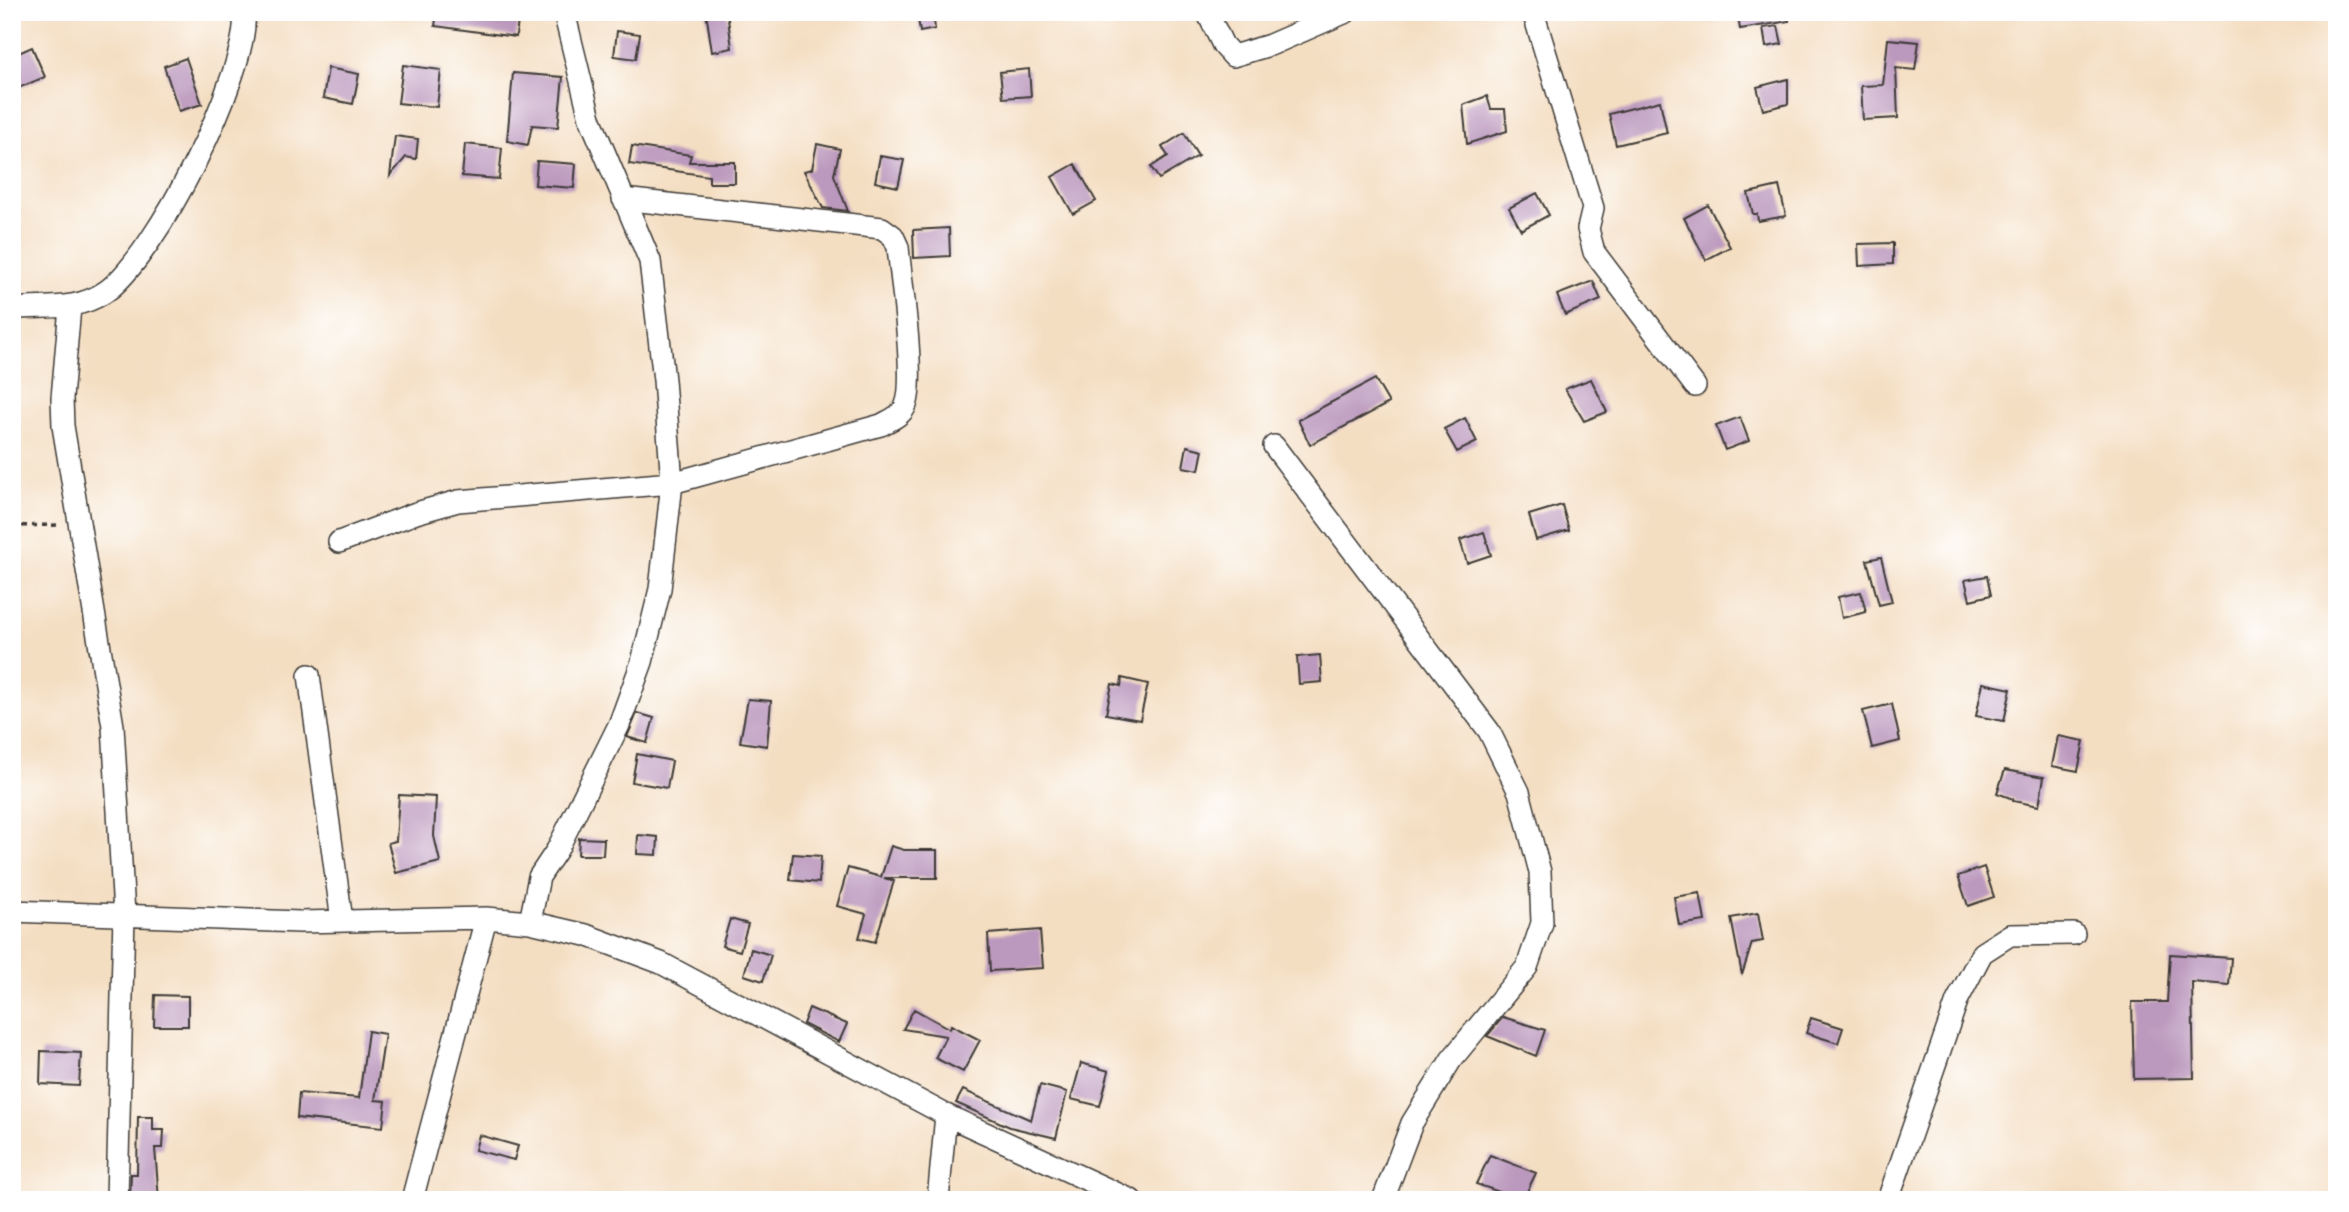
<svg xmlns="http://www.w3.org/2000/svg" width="2349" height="1212" font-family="'Libre Caslon Text',serif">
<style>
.building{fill:#bb98bd}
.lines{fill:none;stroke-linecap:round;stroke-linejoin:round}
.minor-casing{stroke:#3c3935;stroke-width:24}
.path{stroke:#3c3935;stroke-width:3.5;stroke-dasharray:5 5;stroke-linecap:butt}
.minor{stroke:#fff;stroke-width:21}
</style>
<rect width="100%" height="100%" fill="#fff"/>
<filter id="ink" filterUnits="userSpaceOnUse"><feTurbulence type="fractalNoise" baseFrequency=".0143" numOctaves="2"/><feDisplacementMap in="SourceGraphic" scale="14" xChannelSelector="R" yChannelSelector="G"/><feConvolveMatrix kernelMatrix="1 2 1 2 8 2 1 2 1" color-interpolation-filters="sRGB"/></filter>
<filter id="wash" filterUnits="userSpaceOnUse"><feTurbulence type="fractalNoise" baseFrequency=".00686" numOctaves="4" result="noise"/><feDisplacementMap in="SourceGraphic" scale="28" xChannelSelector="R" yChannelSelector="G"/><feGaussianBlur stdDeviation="1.57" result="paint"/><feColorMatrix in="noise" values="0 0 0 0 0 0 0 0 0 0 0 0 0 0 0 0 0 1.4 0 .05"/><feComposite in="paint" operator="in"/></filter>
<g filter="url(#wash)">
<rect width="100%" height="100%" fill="#f4dec2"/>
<g id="blocks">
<path class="building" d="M437 12H519L516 37 435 26Z
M706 12H727L732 48 712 52Z
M917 12H933L935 29 920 32Z
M1737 12H1788L1789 21 1740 29Z
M1778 26 1782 44 1766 47 1763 28Z
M617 31 640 34 636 59 614 56Z
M1888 39 1919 42 1915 70 1896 68 1898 118 1863 120 1861 86 1883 85Z
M32 47 45 77 16 89 12 79V56Z
M186 58 202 104 179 111 164 66Z
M403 65 441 70 437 107 398 103Z
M328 68 359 74 353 104 323 98Z
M1029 69 1031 96 1003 98 1000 72Z
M513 73 563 77 558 127 532 125 528 145 507 141Z
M1788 79V104L1763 110 1757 87Z
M1487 96 1491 109H1505L1507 131 1467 144 1463 105Z
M1660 101 1667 133 1616 145 1609 114Z
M1184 133 1198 156 1159 179 1151 167 1168 156 1162 147Z
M395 136 418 139 416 159 406 157 390 176Z
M465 144 502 148 499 179 462 176Z
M817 144 840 149 834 175 848 211 823 208 804 171 812 169Z
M632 146 691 155 689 162H735V183H709V176L629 164Z
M880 156 904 160 898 187 875 182Z
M537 161 576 164 574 188 535 185Z
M1075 164 1096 201 1073 214 1052 177Z
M1779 186 1786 216 1758 221 1757 214H1753L1748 193Z
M1537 193 1549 215 1521 230 1509 208Z
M1708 205 1730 247 1706 260 1684 218Z
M949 228 950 256 914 258 913 230Z
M1893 243V264L1859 266 1858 244Z
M1593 281 1601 300 1565 315 1557 295Z
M1375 379 1389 403 1310 445 1298 420Z
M1591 379 1607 412 1584 421 1565 389Z
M1740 417 1749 441 1725 450 1716 426Z
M1465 418 1477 442 1457 452 1444 429Z
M1187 446 1203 450 1199 470 1183 467Z
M1562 505 1569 530 1536 540 1529 515Z
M1484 532 1491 555 1467 563 1460 540Z
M1881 557 1892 602 1879 605 1867 560Z
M1987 576 1991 595 1970 600 1965 580Z
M1861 592 1866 612 1842 618 1838 597Z
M1320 655 1322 682 1299 684 1297 657Z
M1122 678 1148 684 1140 720 1106 714 1112 684 1121 686Z
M1983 683 2011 689 2004 721 1976 716Z
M748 699 771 701 767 746 740 742Z
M1892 704 1900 741 1872 748 1863 711Z
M637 713 654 718 647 743 627 737Z
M2058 736 2084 741 2078 771 2052 766Z
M637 754 672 761 667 788 632 782Z
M2005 770 2044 777 2039 806 2013 801V799L1997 793Z
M399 795 436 797 434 836 440 862 396 873 388 843 396 841Z
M638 835 658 837 657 855 637 854Z
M579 838 604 839 603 855H578Z
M891 846 904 850H937V878H884L894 881 875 942 859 938 866 914 837 906 848 868 881 877Z
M793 854 821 856 819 883 790 880Z
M1984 867 1994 897 1968 906 1958 876Z
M1700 893 1705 921 1679 925 1674 897Z
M1758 913 1763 941 1752 943 1742 975 1731 918Z
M730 919 748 924 740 951 722 946Z
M1040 930 1043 968 990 971 988 934Z
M751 949 771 955 763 981 744 975Z
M2170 954 2231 958 2229 985 2192 982 2194 1078 2134 1079 2132 1002H2167Z
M155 995 188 996V1026H154Z
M809 1008 847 1024 839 1042 803 1024Z
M914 1009 950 1029 951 1025 980 1040 963 1072 935 1058 946 1036 903 1029Z
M1503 1017 1545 1030 1536 1056 1487 1036Z
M1811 1018 1843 1028 1838 1043 1806 1033Z
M368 1031 385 1034 375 1100 386 1101 383 1127 297 1118 299 1093 359 1098Z
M41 1051 81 1053 79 1086 40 1084Z
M1081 1063 1109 1071 1100 1106 1071 1099Z
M1040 1085 1067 1092 1056 1138 1010 1127 956 1103 963 1090 1031 1120Z
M138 1117H153V1130H164L163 1148H155L159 1200H130L131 1174H137Z
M479 1135 518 1146 514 1160 475 1150Z
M1490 1155 1536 1173 1523 1200 1476 1184Z"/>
</g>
</g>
<g filter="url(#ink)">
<use href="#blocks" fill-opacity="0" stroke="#3c3935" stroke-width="2"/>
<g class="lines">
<defs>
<path id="minor" d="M1207 12 1223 45 1233 56 1270 45 1346 12
M1533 12 1593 208 1588 229 1594 252 1695 386
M70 307 62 398 63 426 113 726 124 914 117 1200
M12 309C45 305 75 312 105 292 154 260 251 70 244 12
M1274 446 1489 731 1519 792 1540 872 1542 923 1527 967 1451 1060 1412 1123 1383 1200
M339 542 416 513 458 501 672 483 881 425C890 420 902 416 906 405 916 380 901 279 898 247L893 236 882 228 623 199
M309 675 342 921
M12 911 300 922 486 918 530 922 586 935 661 963 946 1115 1131 1200
M530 922 539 877 557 850 619 725 642 662 660 589 672 483 664 380 650 261 590 118 564 12
M412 1200 486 918
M938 1200 946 1115
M1888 1200 1957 1001 1982 953 2010 935 2074 934"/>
</defs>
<use href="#minor" class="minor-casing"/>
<path class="path" d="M12 526 59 525"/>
<use href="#minor" class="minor"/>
</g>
</g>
<rect width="2349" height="1212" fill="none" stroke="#fff" stroke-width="42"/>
</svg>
